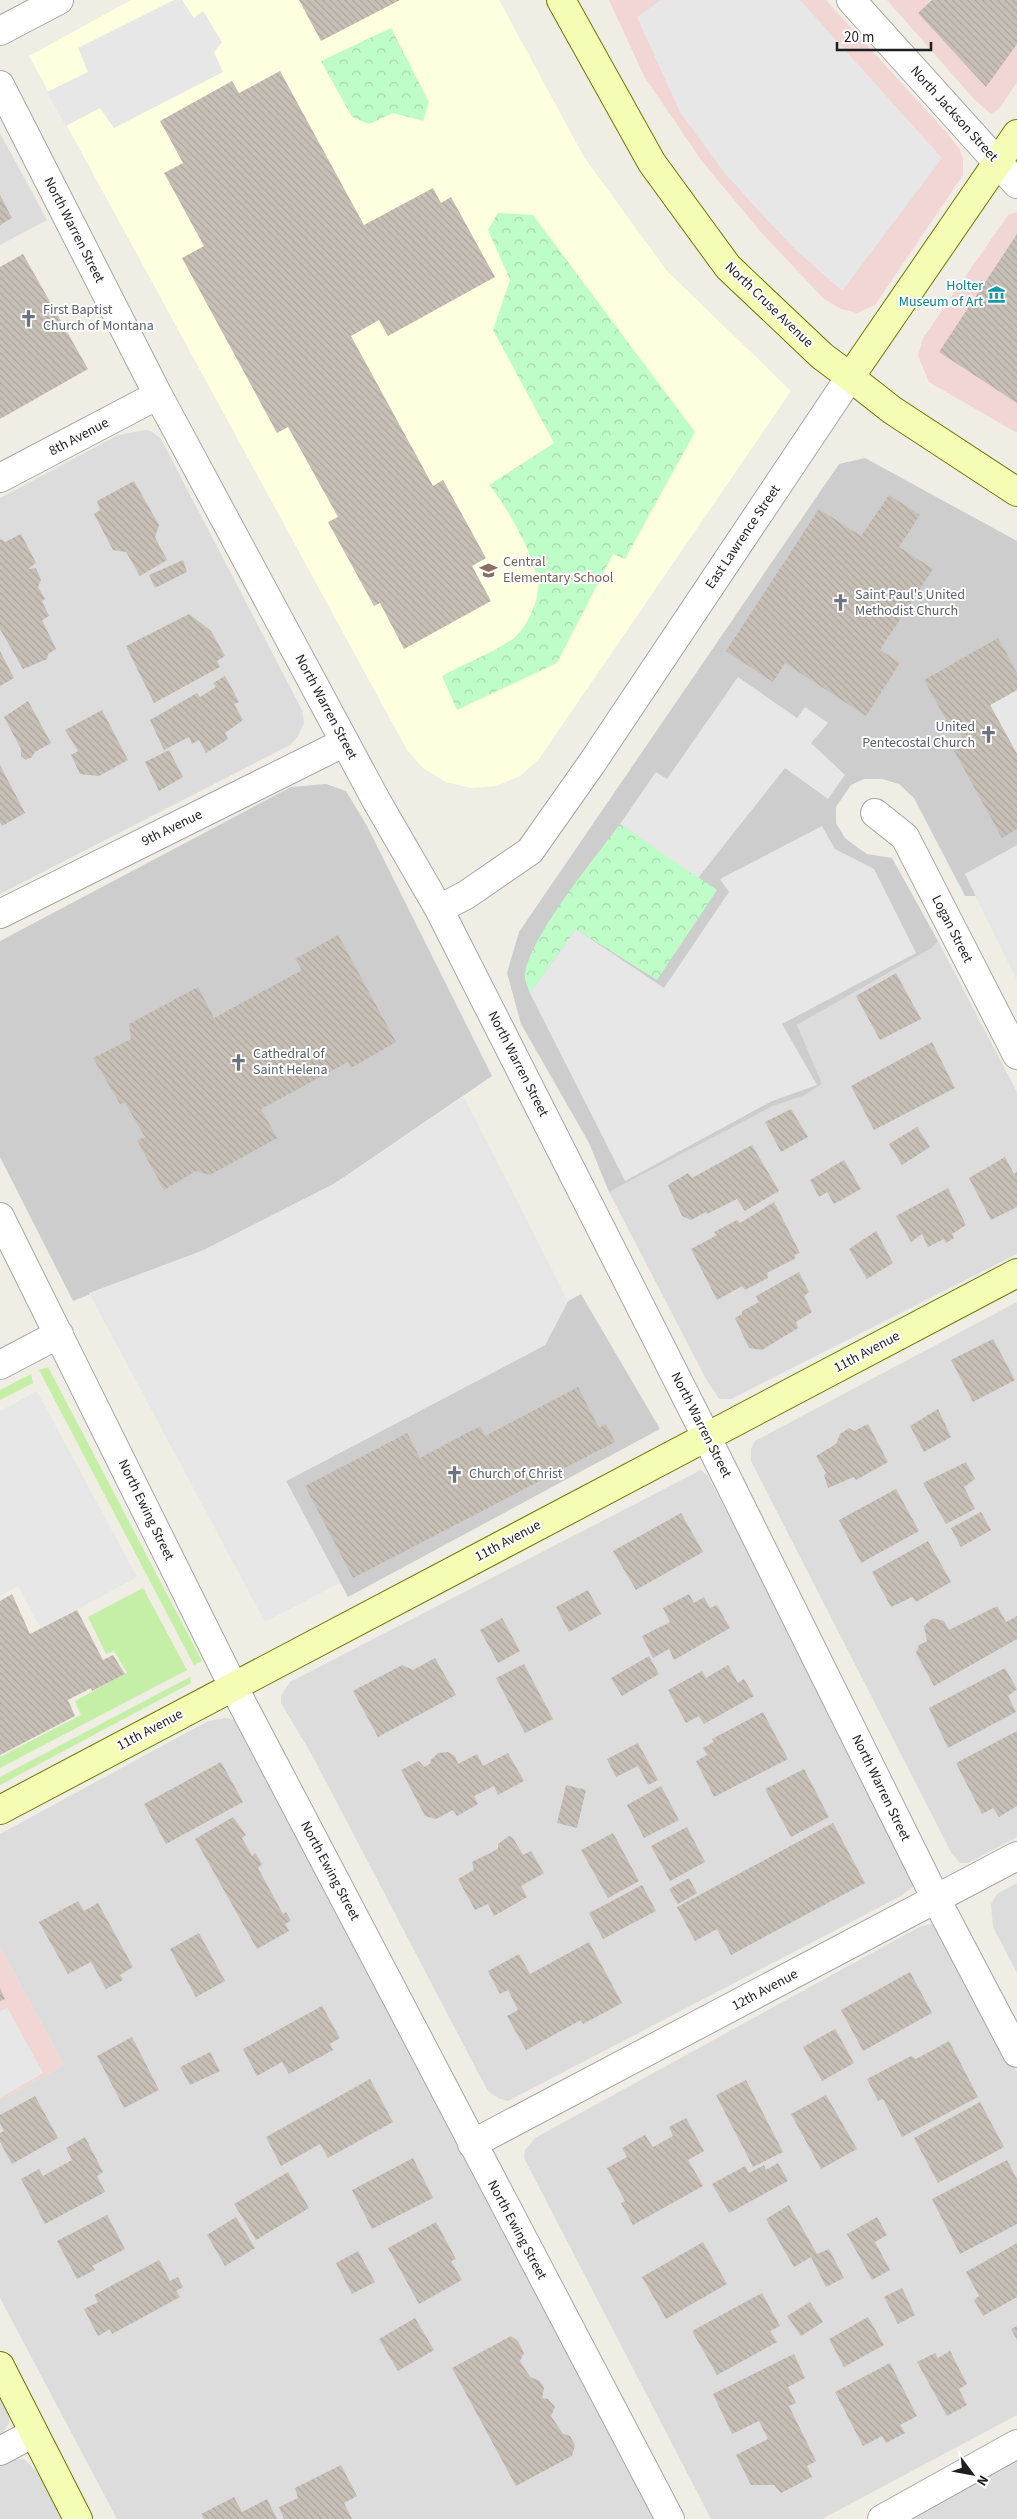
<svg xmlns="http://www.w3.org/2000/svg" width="1017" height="2519" font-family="'Source Sans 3',sans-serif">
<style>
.residential{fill:#dddcdc}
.commercial{fill:#f2d6d3}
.education{fill:#fdffdf}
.religious{fill:#cdcdcd}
.grass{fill:#c5eea7}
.park{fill:url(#park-crowns)}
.parking{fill:#e7e7e7}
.building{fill:url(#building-back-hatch)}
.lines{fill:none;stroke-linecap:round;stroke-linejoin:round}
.street-casing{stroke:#a6a6a6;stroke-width:30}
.secondary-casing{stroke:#667c00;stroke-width:30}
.street{stroke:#fff;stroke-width:28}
.secondary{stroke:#f5fdb5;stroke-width:28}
.labels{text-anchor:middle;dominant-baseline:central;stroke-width:4;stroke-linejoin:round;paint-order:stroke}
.street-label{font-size:14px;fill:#1f1f1f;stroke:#fff}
.culture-label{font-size:14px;fill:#0d838f;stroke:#fff;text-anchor:end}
.worship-label{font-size:14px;fill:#5b616d;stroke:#fff;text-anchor:start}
.education-label{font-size:14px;fill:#785e54;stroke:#fff;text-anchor:start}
</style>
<defs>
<pattern id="park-crowns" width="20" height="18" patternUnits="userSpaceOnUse" patternTransform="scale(1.25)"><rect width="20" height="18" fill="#bffdc8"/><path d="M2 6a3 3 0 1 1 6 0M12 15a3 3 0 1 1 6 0" fill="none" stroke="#a4d8ab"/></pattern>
<pattern id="building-back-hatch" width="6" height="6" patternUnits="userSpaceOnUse" patternTransform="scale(1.25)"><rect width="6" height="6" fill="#c8c0b7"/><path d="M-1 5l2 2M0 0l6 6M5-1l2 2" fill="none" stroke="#aba59d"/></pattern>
</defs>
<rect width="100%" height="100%" fill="#f0ede4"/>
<path class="residential" d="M0 133 47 220 0 245Z
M145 430 151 431 161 439 302 710 304 723 298 736 290 745 0 894V498L118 435Z
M938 941 1017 1092V1254L731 1399H719L706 1379 609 1192 773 1106 803 1096 821 1084 797 1025 932 948Z
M1017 1302V1837L968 1863H960L952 1854 751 1461V1449L755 1441Z
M701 1470 708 1476 916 1877V1884L901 1896 508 2101 498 2098 489 2092 483 2082 312 1755 281 1703V1696L290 1682Z
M226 1718 241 1721 661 2519H117L0 2298V2100L64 2065 0 1947V1834L208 1721Z
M1017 1883V1973L993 1927 991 1904 997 1894Z
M938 1923 1017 2072V2415L822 2519H711L524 2158 525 2150 535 2138 921 1926Z
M0 2395 10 2413 9 2424 0 2436Z
M24 2459 40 2475 64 2519H0V2464L10 2460Z
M1017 2460V2519H912Z"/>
<path class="commercial" d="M609 0H826L947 133 960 150 963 159V175L875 305 857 313 841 309 824 299 760 231 701 160 644 76Z
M887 0H1017V82L999 109 991 114 974 99Z
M1017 212V433L929 382 918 356 923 338 1008 215Z
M0 1947 64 2065 0 2100Z"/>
<path class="education" d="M131 0H499L584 157 667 271 791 391 539 759 520 776 496 786 471 788 446 782 424 769 407 750 29 56Z"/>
<path class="religious" d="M865 458 1017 541V872L977 896H965L914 798 899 784 882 779H864L851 785 836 807V823L845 838 858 848 867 854 892 858 938 941 932 948 797 1025 822 1084 803 1096 773 1106 609 1192 589 1143 521 1024 507 973 519 932 839 464Z
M326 784 346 791 367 826 492 1076 334 1184 204 1250 73 1301 0 1157V941L291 787Z
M581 1294 660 1429 348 1597 286 1481 545 1345 568 1301Z"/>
<path class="grass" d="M48 1367 202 1661 194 1665 39 1370Z
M31 1374 33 1383 0 1400V1390Z
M143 1588 187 1670 0 1768V1757L81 1715 75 1701 127 1673 114 1651 106 1654 88 1617Z
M190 1677 191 1683 0 1785V1777Z"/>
<path class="park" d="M391 28 429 102 423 121 393 113 369 124 352 117 321 61Z
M498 213 533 215 695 432 625 559 613 554 557 663 457 710 442 676C462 665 497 651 514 638 527 628 541 597 538 580 533 554 506 504 489 485L554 443 493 330 510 280 488 230Z
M620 824 717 890 657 980 576 929 530 993C528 987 524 980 525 974 531 935 595 858 620 824Z"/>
<path class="parking" d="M174 0H182L194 18 203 11 222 42 214 52 223 72 114 128 100 108 66 126 47 92 88 72 78 48Z
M661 0H800L942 158 842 291 797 251 768 221 723 171 680 112 637 17Z
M738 677 797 718 805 707 828 723 811 743 845 775 828 799 785 768 698 878 620 824 656 772 667 779Z
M1017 690V754L990 705Z
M822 826 835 849 874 869 916 953 782 1024 817 1085 772 1101 625 1181 530 993 576 929 664 988 729 892 720 879Z
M1017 845V981L965 874Z
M464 1097 568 1301 545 1345 286 1481 340 1583 265 1622 89 1293 204 1250 334 1184Z
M37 1391 137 1577 41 1629 18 1586 0 1596V1411Z
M7 2007 43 2073 0 2098V2012Z"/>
<path class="building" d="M299 0H400L321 41Z
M932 0H1017V44L986 87 918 13Z
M280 71 364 225 433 188 441 203 451 197 495 277 388 336 379 320 351 336 433 486 443 480 486 558 472 566 491 601 404 649 380 603 374 606 328 522 338 517 288 427 277 433 182 258 204 246 164 173 183 163 160 121 232 81 239 93Z
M0 195 12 218 0 225Z
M1017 234V403L939 352Z
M23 254 88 369 0 419V267Z
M134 481 159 525 155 537 167 560 140 576 126 552 113 550 94 514 100 510 97 501Z
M889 495 920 515 899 547 933 569 880 650 900 663 866 716 785 663 773 682 726 651 819 509 861 536Z
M21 534 36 563 28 569 36 568 41 580 38 587 45 599 42 601 49 616 42 620 56 649 48 654 47 659 23 669 0 629V540L2 539 5 542Z
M183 560 187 572 155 588 149 575Z
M189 614 211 631 225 656 217 661 220 667 154 703 126 646Z
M998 638 1017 673V690L990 705 1017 754V829L1002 838 952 747 964 740 955 724 950 727 924 680Z
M0 651 14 678 0 686Z
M225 676 239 702 234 704 243 720 225 733 228 739 206 753 199 740 192 744 189 737 164 750 150 720 197 693 200 697 216 687 213 683Z
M28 701 51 743 35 752 32 757 26 760 21 756V749L4 717Z
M102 710 128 760 99 776 80 774 71 755 78 751 65 730Z
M169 750 183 777 159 791 145 762Z
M0 765 25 813 2 826 0 823Z
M338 935 396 1042 351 1068 348 1062 261 1109 277 1138 210 1175 196 1171 164 1190 137 1140 145 1137 125 1103 120 1104 93 1058 131 1039 129 1024 198 987 214 1018 302 970 295 959Z
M896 973 921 1019 880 1040 856 996Z
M932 1042 955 1088 874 1130 851 1086Z
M791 1109 808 1137 781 1152 765 1122Z
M917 1127 930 1147 902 1165 889 1144Z
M752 1145 779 1191 745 1211 737 1199 707 1214 706 1212 691 1220 682 1216 668 1185 688 1173 692 1178Z
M1005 1157 1014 1174 1017 1172V1207L991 1220 969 1178Z
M844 1160 861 1189 834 1204 827 1192 819 1197 810 1180Z
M948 1188 966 1225 952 1234 954 1238 946 1243 944 1239 928 1247 922 1234 911 1242 896 1216Z
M774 1202 800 1253 794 1255 796 1258 767 1273 768 1278 745 1290 742 1286 717 1300 691 1249 717 1235 714 1232 737 1220 740 1223Z
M876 1231 893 1263 867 1279 849 1249Z
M799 1272 809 1292 804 1296 812 1312 796 1322 798 1328 762 1350 749 1348 735 1318 742 1314V1311L759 1302 756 1296Z
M993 1339 1015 1380 973 1402 951 1360Z
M578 1387 599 1428 606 1424 615 1442 353 1578 305 1486 407 1433 420 1458 480 1426 485 1436Z
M938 1409 951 1437 924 1452 910 1426Z
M868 1424 888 1462 856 1480 854 1477 828 1488 824 1475 826 1473 816 1456 836 1444 840 1434 849 1428 854 1431Z
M966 1462 975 1479 964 1487 975 1509 946 1524 923 1483Z
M896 1489 919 1531 861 1563 839 1520Z
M981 1512 991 1530 961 1547 951 1528Z
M681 1513 703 1552 636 1590 613 1551Z
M928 1541 951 1582 916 1602 912 1597 891 1607 872 1572Z
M588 1590 601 1614 569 1632 556 1607Z
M12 1594 30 1634 77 1610 103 1660 113 1655 125 1674 92 1691 91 1688 68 1700 75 1716 0 1755V1601Z
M689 1594 694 1603 704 1597 710 1608 717 1605 730 1628 674 1660 669 1649 653 1658 642 1636 670 1622 663 1608Z
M997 1606 1006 1622 1017 1616V1639L934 1686 916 1653 919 1645 927 1641 924 1626 933 1618 944 1621 949 1630Z
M502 1618 520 1651 498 1663 480 1630Z
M649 1656 659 1674 622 1696 611 1678Z
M435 1658 456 1695 378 1737 353 1691 402 1665 413 1670Z
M524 1664 553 1719 525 1733 496 1678Z
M728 1665 738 1683 744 1679 754 1696 704 1724 699 1716 686 1723 668 1690 702 1671 706 1678Z
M1005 1668 1017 1689 1008 1696 1016 1712 948 1748 929 1708Z
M763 1712 788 1759 714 1797 696 1761 707 1755 703 1748 714 1742 712 1739Z
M1017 1731V1806L999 1817 993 1808 982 1814 956 1763Z
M638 1743 658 1780 648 1785 638 1766 616 1777 607 1759Z
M448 1752 455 1756 458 1764 477 1754 483 1766 508 1753 524 1781 498 1795 494 1786 474 1796 478 1804 457 1816 453 1810 436 1819 425 1816 401 1770 419 1761 424 1767 431 1763 430 1761 438 1753Z
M221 1762 243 1802 166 1844 144 1804Z
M804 1769 829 1817 791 1837 765 1789Z
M566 1785 586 1790 577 1828 557 1823Z
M661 1786 679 1820 644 1838 627 1805Z
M233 1817 246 1835 242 1838 252 1856 255 1853 262 1864 258 1868 283 1914 286 1912 291 1921 285 1924 289 1931 257 1949 195 1839Z
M833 1823 865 1883 731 1955 717 1929 695 1941 677 1907Z
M687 1827 705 1862 670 1881 651 1846Z
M613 1833 639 1881 608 1898 581 1850Z
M509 1836 513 1838 523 1855 531 1851 544 1873 521 1886 527 1897 494 1916 488 1904 475 1910 458 1879 474 1870 472 1862 498 1849V1844Z
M689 1878 697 1893 678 1904 669 1889Z
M642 1885 656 1911 603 1939 589 1913Z
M78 1901 84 1911 98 1903 133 1967 120 1975 123 1980 106 1989 91 1962 68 1974 39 1922Z
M199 1933 225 1981 196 1997 170 1949Z
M589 1942 622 2003 583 2024 581 2020 526 2050 507 2016 518 2010 508 1990 500 1994 488 1971 519 1954 530 1974Z
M910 1972 932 2013 863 2051 841 2010Z
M0 1988 5 1999 0 2001Z
M322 2006 340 2038 330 2044 333 2050 289 2074 282 2062 257 2076 243 2049Z
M835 2029 854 2063 822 2081 803 2047Z
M132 2037 159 2090 124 2108 97 2056Z
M949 2041 978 2097 902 2137 883 2099 878 2101 867 2079 911 2056 916 2059Z
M210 2052 220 2071 190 2085 180 2067Z
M370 2079 393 2122 328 2158 320 2144 281 2166 266 2137Z
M746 2080 783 2152 753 2167 716 2095Z
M826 2095 857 2149 821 2169 791 2114Z
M35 2096 58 2138 12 2164 0 2142V2133L4 2131 0 2123V2115Z
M980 2102 1004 2147 938 2183 914 2138Z
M686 2118 704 2151 688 2160 703 2186 633 2225 621 2203 625 2201 607 2168 627 2157 622 2148 645 2135 653 2147 673 2136 669 2127Z
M85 2137 103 2172 97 2176 105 2192 45 2224 21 2179 39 2169 43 2176 72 2160 66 2148Z
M413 2158 433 2198 372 2229 352 2190Z
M1007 2160 1017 2179V2224L960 2254 932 2199Z
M778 2163 788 2181 729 2213 712 2184 745 2166 749 2173 764 2165 766 2170Z
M288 2172 309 2208 256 2240 234 2204Z
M789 2205 817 2254 829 2249 844 2278 826 2287 811 2257 794 2267 766 2219Z
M107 2215 125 2249 92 2266 95 2270 77 2279 57 2241Z
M236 2217 255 2248 225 2266 207 2235Z
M877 2217 887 2235 875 2242 890 2270 872 2280 847 2234Z
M436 2222 456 2259 451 2261 462 2280 419 2304 388 2248Z
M703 2242 727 2284 666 2319 642 2277Z
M1017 2243V2297L983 2316 974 2300 979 2296 966 2272Z
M358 2251 375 2282 352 2294 336 2263Z
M159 2260 170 2281 178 2277 183 2287 176 2291 180 2297 112 2334 110 2329 98 2336 84 2309 98 2302 94 2295Z
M902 2288 915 2315 898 2324 884 2297Z
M762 2293 780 2326 770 2331 777 2342 717 2375 692 2331Z
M810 2302 823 2322 801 2336 787 2316Z
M868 2317 884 2345 844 2367 829 2339Z
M415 2318 434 2350 398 2371 379 2339Z
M1017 2326V2340L1011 2329Z
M511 2336 518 2341 524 2353 520 2361 530 2377 540 2381 544 2388 542 2398 548 2399 555 2407 551 2416 563 2434 570 2436 575 2445 572 2456 516 2486 452 2368Z
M950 2351 967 2384 959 2389 967 2405 947 2416 917 2362 935 2353 938 2358Z
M794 2354 805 2378 788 2387 796 2403 789 2406 816 2461 807 2466 812 2477 781 2493 774 2485H751L736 2455 768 2439 759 2421 732 2434 713 2394Z
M890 2363 917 2416 900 2425 905 2433 886 2443 882 2436 863 2446 835 2392Z
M341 2465 357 2496 344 2503 352 2519H284L279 2507 298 2498 295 2488Z
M234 2497 242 2512 267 2499 277 2519H204L201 2514Z"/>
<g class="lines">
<defs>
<path id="street" d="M851 0 1017 184
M0 31 59 0
M0 85 158 395 376 800 439 909 706 1436 936 1899 1017 2053
M0 478 158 395
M875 813 905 837 1017 1055
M439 909 466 895 530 851 592 763 850 377
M0 914 345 742
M0 1217 233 1686 670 2519
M0 1365 59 1334
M472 2144 1017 1856
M0 2451 34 2433
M882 2519 1017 2444"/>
<path id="secondary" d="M561 0 652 163 728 267 822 356 850 377 892 410 1017 492
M850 377 1017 134
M0 1810 1017 1273
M0 2366 78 2519"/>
</defs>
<use href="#street" class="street-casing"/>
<use href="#secondary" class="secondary-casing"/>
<use href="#street" class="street"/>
<use href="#secondary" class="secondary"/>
</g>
<defs>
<symbol id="museum-bare" viewBox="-9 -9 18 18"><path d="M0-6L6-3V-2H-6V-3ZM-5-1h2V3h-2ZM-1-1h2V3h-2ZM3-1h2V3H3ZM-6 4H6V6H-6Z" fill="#0f9aa8" stroke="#fff" stroke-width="2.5" paint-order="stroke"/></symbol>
<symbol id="church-bare" viewBox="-9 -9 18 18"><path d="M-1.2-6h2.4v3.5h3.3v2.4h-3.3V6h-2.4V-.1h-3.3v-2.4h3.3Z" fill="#6b7280" stroke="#fff" stroke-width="2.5" paint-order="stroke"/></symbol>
<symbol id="school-bare" viewBox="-9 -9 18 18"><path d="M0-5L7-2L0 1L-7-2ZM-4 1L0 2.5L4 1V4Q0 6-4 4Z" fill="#8d6e63" stroke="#fff" stroke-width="2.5" paint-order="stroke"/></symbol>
</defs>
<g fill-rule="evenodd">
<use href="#museum-bare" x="984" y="282" width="25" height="25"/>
<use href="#church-bare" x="16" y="306" width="25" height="25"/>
<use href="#school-bare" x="476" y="558" width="25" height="25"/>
<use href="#church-bare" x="828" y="590" width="25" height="25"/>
<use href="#church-bare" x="976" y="722" width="25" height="25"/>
<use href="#church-bare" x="226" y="1050" width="25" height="25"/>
<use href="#church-bare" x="442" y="1462" width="25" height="25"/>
</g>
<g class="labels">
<g class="street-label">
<text transform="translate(954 114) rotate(48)">North Jackson Street</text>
<text transform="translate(74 230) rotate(63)">North Warren Street</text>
<text transform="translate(769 305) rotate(44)">North Cruse Avenue</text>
<text transform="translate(79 437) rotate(-28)">8th Avenue</text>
<text transform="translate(743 537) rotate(-56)">East Lawrence Street</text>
<text transform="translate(326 707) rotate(62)">North Warren Street</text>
<text transform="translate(172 828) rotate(-26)">9th Avenue</text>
<text transform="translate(952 929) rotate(63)">Logan Street</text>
<text transform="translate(518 1064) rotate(63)">North Warren Street</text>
<text transform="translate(867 1352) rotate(-28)">11th Avenue</text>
<text transform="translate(701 1425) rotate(63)">North Warren Street</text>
<text transform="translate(146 1510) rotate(64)">North Ewing Street</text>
<text transform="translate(508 1541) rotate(-28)">11th Avenue</text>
<text transform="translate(150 1730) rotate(-28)">11th Avenue</text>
<text transform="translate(881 1788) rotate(64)">North Warren Street</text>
<text transform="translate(330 1871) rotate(62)">North Ewing Street</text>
<text transform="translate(765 1990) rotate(-28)">12th Avenue</text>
<text transform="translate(517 2230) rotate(62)">North Ewing Street</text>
</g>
<g class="culture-label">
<text x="983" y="286">Holter<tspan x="983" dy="16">Museum of Art</tspan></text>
</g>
<g class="worship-label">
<text x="43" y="310">First Baptist<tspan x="43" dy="16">Church of Montana</tspan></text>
<text x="855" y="595">Saint Paul's United<tspan x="855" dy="16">Methodist Church</tspan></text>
<text x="975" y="727" text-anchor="end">United<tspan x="975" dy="16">Pentecostal Church</tspan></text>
<text x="253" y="1054">Cathedral of<tspan x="253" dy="16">Saint Helena</tspan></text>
<text x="469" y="1474">Church of Christ</text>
</g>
<g class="education-label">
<text x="503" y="562">Central<tspan x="503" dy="16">Elementary School</tspan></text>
</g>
</g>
<g transform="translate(972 2474) rotate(122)" stroke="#ffffff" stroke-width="4" paint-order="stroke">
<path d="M0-4L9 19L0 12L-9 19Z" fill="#1f1f1f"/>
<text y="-8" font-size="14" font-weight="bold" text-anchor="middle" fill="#1f1f1f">N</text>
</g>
<path d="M837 42v8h94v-8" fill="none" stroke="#1f1f1f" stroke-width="2.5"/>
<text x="844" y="42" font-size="15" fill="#1f1f1f" stroke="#ffffff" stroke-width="4" paint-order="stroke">20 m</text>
</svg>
